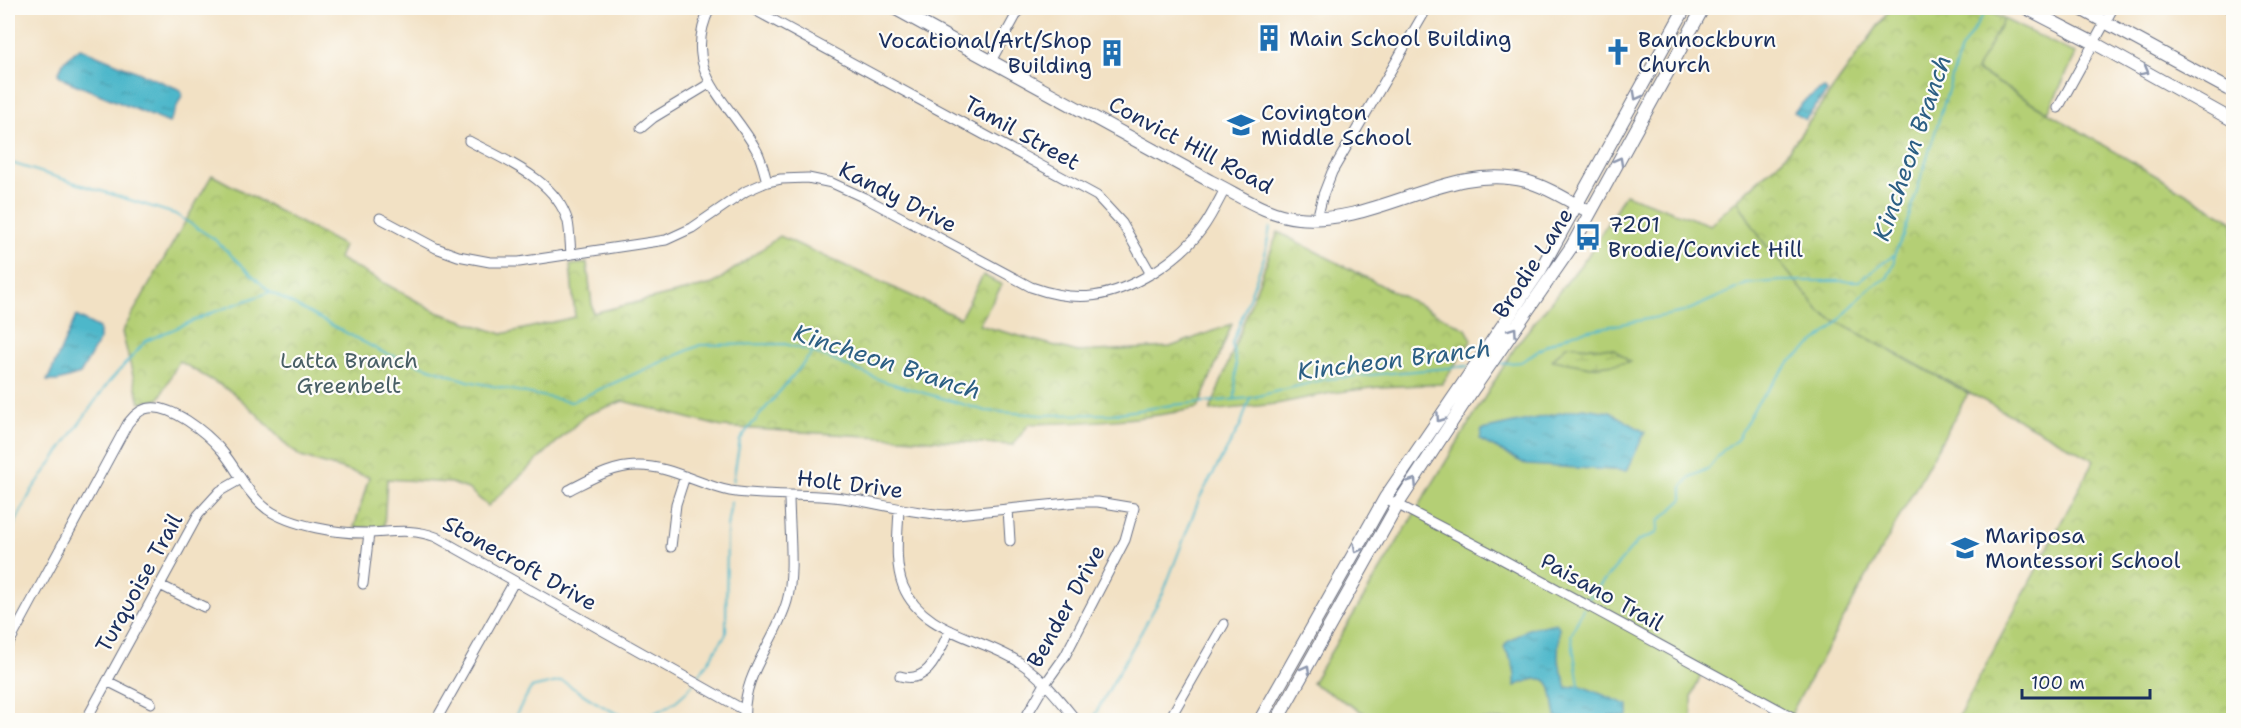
<svg xmlns="http://www.w3.org/2000/svg" width="2241" height="728" font-family="'Shantell Sans',sans-serif">
<style>
.green{fill:#b4cf74;stroke:#687f69;stroke-width:1.5}
.wetland{fill:url(#wetland-marsh);stroke:#687f69;stroke-width:1.5}
.park{fill:url(#park-crowns);stroke:#687f69;stroke-width:1.5}
.water{fill:url(#water-ripples);stroke:#347394;stroke-width:1.5}
.lines{fill:none;stroke-linecap:round;stroke-linejoin:round}
.stream{stroke:#4db7ca;stroke-width:2}
.street-casing{stroke:#666d82;stroke-width:11}
.secondary-casing{stroke:#666d82;stroke-width:14}
.street{stroke:#fff;stroke-width:9}
.secondary{stroke:#fff;stroke-width:12}
.oneway{stroke:#8d97ae}
.labels{text-anchor:middle;dominant-baseline:central;stroke-width:4.5;stroke-linejoin:round;paint-order:stroke}
.poi-label{font-size:22px;fill:#1b2f5e;stroke:#fdfcf7;text-anchor:start}
.street-label{font-size:22px;fill:#1b2f5e;stroke:#fdfcf7}
.park-label{font-size:22px;fill:#495f65;stroke:#fdfcf7}
.water-label{font-size:24px;font-style:italic;fill:#2c5f84;stroke:#fdfcf7}
</style>
<defs>
<pattern id="wetland-marsh" width="20" height="14" patternUnits="userSpaceOnUse" patternTransform="scale(1.5)"><rect width="20" height="14" fill="#b4cf74"/><path d="M1 5h8M5 5V1M11 12h8M15 12V8" fill="none" stroke="#9ab267"/></pattern>
<pattern id="park-crowns" width="20" height="18" patternUnits="userSpaceOnUse" patternTransform="scale(1.5)"><rect width="20" height="18" fill="#b4cf74"/><path d="M2 6a3 3 0 1 1 6 0M12 15a3 3 0 1 1 6 0" fill="none" stroke="#9ab267"/></pattern>
<pattern id="water-ripples" width="26" height="14" patternUnits="userSpaceOnUse" patternTransform="scale(1.5)"><rect width="26" height="14" fill="#4db7ca"/><path d="M2 4q2-2 4 0t4 0M15 11q2-2 4 0t4 0" fill="none" stroke="#3f95a7"/></pattern>
</defs>
<rect width="100%" height="100%" fill="#fdfcf7"/>
<filter id="ink" filterUnits="userSpaceOnUse"><feTurbulence type="fractalNoise" baseFrequency=".0167" numOctaves="2"/><feDisplacementMap in="SourceGraphic" scale="12" xChannelSelector="R" yChannelSelector="G"/><feConvolveMatrix kernelMatrix="1 2 1 2 8 2 1 2 1" color-interpolation-filters="sRGB"/></filter>
<filter id="wash" filterUnits="userSpaceOnUse"><feTurbulence type="fractalNoise" baseFrequency=".008" numOctaves="4" result="noise"/><feDisplacementMap in="SourceGraphic" scale="24" xChannelSelector="R" yChannelSelector="G"/><feGaussianBlur stdDeviation="1.35" result="paint"/><feColorMatrix in="noise" values="0 0 0 0 0 0 0 0 0 0 0 0 0 0 0 0 0 1.4 0 .05"/><feComposite in="paint" operator="in"/></filter>
<g filter="url(#wash)">
<rect width="100%" height="100%" fill="#f2e1c4"/>
<path class="green" d="M1891 8H1981L2076 54 2048 112 1976 70 1821 313 1968 393 1793 710 1791 717 1703 670 1692 696V720H1376L1312 683 1517 344 1587 257 1625 194 1710 225 1784 157Z"/>
<path class="wetland" d="M1567 345 1614 349 1630 362 1591 367 1552 360Z"/>
<path class="park" d="M1891 8H1981L2004 19 1976 70 2233 221V720H1957L2094 460 1821 313 1761 239 1737 200 1784 157Z
M212 175 344 246 338 258 437 312 502 334 575 317 570 265 587 263 593 313 713 284 780 236 960 318 983 275 1002 285 979 325 1078 352 1170 347 1232 324 1198 408C1141 420 1086 423 1029 424L1013 445 722 427 623 401 586 415 488 506 468 489 451 483 387 479 384 526 354 528 369 477 301 457 287 446 257 414 232 392 179 361 159 399 140 403 122 332Z
M1278 232 1466 329 1472 340 1442 384 1379 387 1331 393 1276 404 1210 411Z"/>
<path class="water" d="M80 48 181 90 182 96 169 123 65 80 58 74 64 61Z
M1824 88 1827 92 1805 120 1794 112 1807 98Z
M76 316 99 328V341L80 374 58 381H47Z
M1583 408 1610 412 1645 432 1627 471 1527 465 1480 440 1482 430Z
M1556 623 1559 627 1558 659 1567 688 1579 685 1628 705V717L1609 716 1601 720H1574L1556 717C1550 684 1554 668 1515 686 1516 670 1513 661 1504 648L1506 643 1528 629Z"/>
<g class="lines">
<path class="stream" d="M8 162 175 214 213 238 270 292 382 352 468 381 571 402 700 345 785 344 813 352 883 381 986 411 1043 415 1112 414 1172 405 1250 398 1326 379 1469 366
M1496 364 1521 362 1547 345 1574 333 1684 312 1747 284 1781 281H1859L1894 255 1903 236 1957 61 1961 49 1988 8
M1235 399 1236 363 1232 344 1265 255 1270 227
M733 482 740 440 748 429 813 352
M8 537 32 490 108 383 146 341 214 312 270 292
M1588 599 1638 541 1657 533 1659 521 1682 500V487L1690 477 1709 468 1725 448 1737 440 1756 405 1790 362 1831 329 1869 288 1887 278 1894 263V256
M696 680 726 634 727 527 731 502
M1579 685 1571 635 1583 609
M513 720 531 688 562 681C579 691 596 704 614 712 643 725 675 707 693 684
M1092 720 1163 593 1200 497 1241 424 1250 398"/>
</g>
</g>
<g filter="url(#ink)">
<g class="lines">
<defs>
<path id="street" d="M710 8C679 72 730 101 757 151 762 161 764 171 767 182
M751 8 1097 196 1122 223 1151 274
M2229 8 2234 10
M991 61 1020 8
M2058 108 2113 8
M641 128 653 118 709 84
M469 141C504 160 556 179 568 222 570 232 570 244 571 254
M380 218 436 248 458 256 490 262H519L666 240 692 228 746 191 767 182 781 179 808 178 832 183 867 199 1031 287C1079 304 1111 298 1154 272 1173 260 1189 247 1202 229 1211 217 1218 202 1225 189
M1317 219 1323 195 1332 172 1427 8
M569 490C591 479 612 466 637 466 669 465 699 485 730 491 767 497 806 493 843 498 878 503 911 513 947 515L1078 502H1098L1134 508 1125 540 1065 656 1045 684 1024 720
M1385 498 1487 551 1798 720
M899 509C898 534 894 563 903 586 922 633 981 637 1019 662 1042 677 1059 699 1076 720
M1008 509 1010 541
M671 547 676 504 685 476
M363 584 369 533
M160 585 204 607
M8 645 128 423C133 417 138 411 145 409 169 401 208 434 222 451 238 470 247 494 267 509 291 526 340 534 369 533 393 532 413 528 436 537L744 710
M900 676C930 685 939 651 950 630
M107 681 151 703
M86 720 198 515 220 491 241 479
M436 720 514 582
M745 720C741 675 775 643 787 601 795 573 789 526 789 495
M1169 720 1224 624"/>
<path id="secondary" d="M894 8 1210 181C1239 195 1266 215 1298 218 1377 226 1450 161 1526 181 1547 187 1566 199 1584 209
M2026 8 2094 43 2234 121
M2079 8 2234 92
M1260 720 1385 498 1541 269 1685 8
M1277 720 1398 504 1474 388 1572 246 1703 8"/>
</defs>
<use href="#street" class="street-casing"/>
<use href="#secondary" class="secondary-casing"/>
<use href="#street" class="street"/>
<use href="#secondary" class="secondary"/>
</g>
<defs><path id="oneway-chevron" d="M-2-3.5L2.5 0L-2 3.5" fill="none" stroke-width="1.6" stroke-linecap="round" stroke-linejoin="round" transform="scale(1.5)"/></defs>
<g class="oneway">
<use href="#oneway-chevron" transform="translate(2145 71) rotate(29)"/>
<use href="#oneway-chevron" transform="translate(1637 96) rotate(119)"/>
<use href="#oneway-chevron" transform="translate(1619 161) rotate(-61)"/>
<use href="#oneway-chevron" transform="translate(1513 331) rotate(-55)"/>
<use href="#oneway-chevron" transform="translate(1440 418) rotate(125)"/>
<use href="#oneway-chevron" transform="translate(1413 482) rotate(-57)"/>
<use href="#oneway-chevron" transform="translate(1357 549) rotate(119)"/>
<use href="#oneway-chevron" transform="translate(1306 669) rotate(-61)"/>
</g>
</g>
<defs>
<symbol id="building-bare" viewBox="-9 -9 18 18"><path d="M-4-6H4V6H1V3H-1V6H-4ZM-2.5-4.3h1.7v1.8h-1.7ZM.8-4.3h1.7v1.8H.8ZM-2.5-1h1.7V.8h-1.7ZM.8-1h1.7V.8H.8Z" fill="#1f6fb2" stroke="#fdfcf7" stroke-width="2.5" paint-order="stroke"/></symbol>
<symbol id="church-bare" viewBox="-9 -9 18 18"><path d="M-1.2-6h2.4v3.5h3.3v2.4h-3.3V6h-2.4V-.1h-3.3v-2.4h3.3Z" fill="#1f6fb2" stroke="#fdfcf7" stroke-width="2.5" paint-order="stroke"/></symbol>
<symbol id="school-bare" viewBox="-9 -9 18 18"><path d="M0-5L7-2L0 1L-7-2ZM-4 1L0 2.5L4 1V4Q0 6-4 4Z" fill="#1f6fb2" stroke="#fdfcf7" stroke-width="2.5" paint-order="stroke"/></symbol>
<symbol id="bus-bare" viewBox="-9 -9 18 18"><path d="M-5-6H5V4H4V6H2V4H-2V6H-4V4H-5ZM-3.5-4V0h7V-4ZM-3.5 1.2v1.5H-2V1.2ZM2 1.2v1.5H3.5V1.2Z" fill="#1f6fb2" stroke="#fdfcf7" stroke-width="2.5" paint-order="stroke"/></symbol>
</defs>
<g fill-rule="evenodd">
<use href="#building-bare" x="1250" y="19" width="38" height="38"/>
<use href="#church-bare" x="1599" y="33" width="38" height="38"/>
<use href="#building-bare" x="1093" y="34" width="38" height="38"/>
<use href="#school-bare" x="1222" y="106" width="38" height="38"/>
<use href="#bus-bare" x="1569" y="218" width="38" height="38"/>
<use href="#school-bare" x="1946" y="529" width="38" height="38"/>
</g>
<g class="labels">
<g class="poi-label">
<text x="1289" y="38">Main School Building</text>
<text x="1638" y="39">Bannockburn<tspan x="1638" dy="25">Church</tspan></text>
<text x="1092" y="40" text-anchor="end">Vocational/Art/Shop<tspan x="1092" dy="25">Building</tspan></text>
<text x="1261" y="112">Covington<tspan x="1261" dy="25">Middle School</tspan></text>
<text x="1608" y="224">7201<tspan x="1608" dy="25">Brodie/Convict Hill</tspan></text>
<text x="1985" y="535">Mariposa<tspan x="1985" dy="25">Montessori School</tspan></text>
</g>
<g class="street-label">
<text transform="translate(1022 133) rotate(29)">Tamil Street</text>
<text transform="translate(1191 145) rotate(28)">Convict Hill Road</text>
<text transform="translate(898 197) rotate(27)">Kandy Drive</text>
<text transform="translate(1533 263) rotate(-57)">Brodie Lane</text>
<text transform="translate(850 484) rotate(7)">Holt Drive</text>
<text transform="translate(520 563) rotate(29)">Stonecroft Drive</text>
<text transform="translate(139 583) rotate(-61)">Turquoise Trail</text>
<text transform="translate(1602 592) rotate(29)">Paisano Trail</text>
<text transform="translate(1066 606) rotate(-61)">Bender Drive</text>
</g>
<g class="park-label">
<text x="349" y="360">Latta Branch<tspan x="349" dy="25">Greenbelt</tspan></text>
</g>
<g class="water-label">
<text transform="translate(1912 148) rotate(-71)">Kincheon Branch</text>
<text transform="translate(1394 360) rotate(-7)">Kincheon Branch</text>
<text transform="translate(887 362) rotate(18)">Kincheon Branch</text>
</g>
</g>
<rect width="2241" height="728" fill="none" stroke="#fdfcf7" stroke-width="30"/>
<path d="M2022 689v9h128v-9" fill="none" stroke="#1b2f5e" stroke-width="3"/>
<text x="2031" y="689" font-size="18" fill="#1b2f5e" stroke="#fdfcf7" stroke-width="4.5" paint-order="stroke">100 m</text>
</svg>
